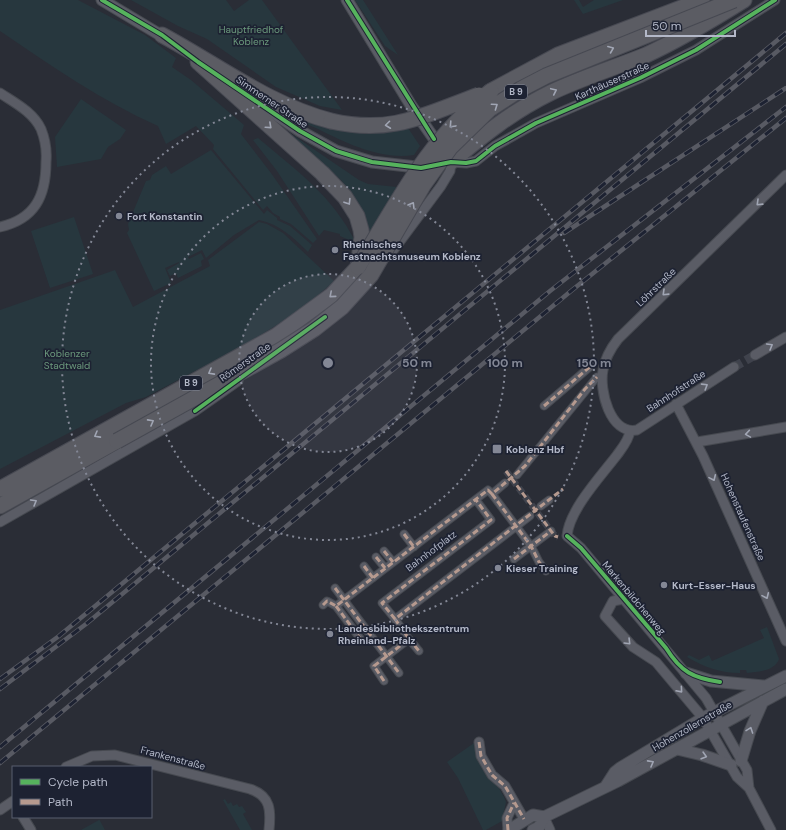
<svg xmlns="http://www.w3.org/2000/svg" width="786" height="830" font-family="'DM Sans',sans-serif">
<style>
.green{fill:#27373e}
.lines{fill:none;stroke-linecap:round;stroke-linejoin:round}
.pedestrian-tunnel{stroke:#3f424c;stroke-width:7;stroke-dasharray:7 3.5;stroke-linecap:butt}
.minor-tunnel{stroke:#3f424c;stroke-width:9;stroke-dasharray:9 4.5;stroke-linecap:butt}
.pedestrian-casing{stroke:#464950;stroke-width:9}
.minor-casing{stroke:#464950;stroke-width:11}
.tertiary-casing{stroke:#464950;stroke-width:13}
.trunk-casing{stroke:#474952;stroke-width:17}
.pedestrian{stroke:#5a5c65;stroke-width:7}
.minor{stroke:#5a5c65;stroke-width:9}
.tertiary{stroke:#5a5c65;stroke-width:11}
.trunk{stroke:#5b5c63;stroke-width:15}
.rail-casing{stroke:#585a63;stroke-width:4.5}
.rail{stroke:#1d2232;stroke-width:3;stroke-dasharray:9;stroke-linecap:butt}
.trunk-bridge-casing{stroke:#474952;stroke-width:17;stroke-linecap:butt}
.trunk-bridge{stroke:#5b5c63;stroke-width:15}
.quiet{stroke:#b69a8f;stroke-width:3;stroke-dasharray:6 3;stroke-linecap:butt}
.cycleway-casing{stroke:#1d2232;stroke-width:6}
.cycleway{stroke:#56b35d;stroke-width:4}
.oneway{stroke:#a1a6b4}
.ring{fill:none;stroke:#838795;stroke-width:2;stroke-dasharray:2 4}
.poi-dot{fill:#838795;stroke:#1d2232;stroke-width:1.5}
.labels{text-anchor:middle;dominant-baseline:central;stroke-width:3.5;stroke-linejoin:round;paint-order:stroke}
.shield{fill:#1d2232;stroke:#868b9b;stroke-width:1}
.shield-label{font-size:9px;font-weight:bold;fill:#b3b8c8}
.park-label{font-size:10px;fill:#6b997c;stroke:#1d2232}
.street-label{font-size:10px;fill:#b3b8c8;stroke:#1d2232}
.poi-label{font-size:10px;font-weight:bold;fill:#b3b8c8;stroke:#1d2232;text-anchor:start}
.centre{fill:#838795;stroke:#1d2232;stroke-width:2}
.ring-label{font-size:12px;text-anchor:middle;font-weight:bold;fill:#838795;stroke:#1d2232;stroke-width:3.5;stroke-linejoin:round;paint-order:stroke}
</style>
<rect width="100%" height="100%" fill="#2a2d36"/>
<path class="green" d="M0 0H78L145 35 176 58 172 67 191 80 244 125 241 134 271 173 317 239 313 243 291 224 280 219V217L273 213 267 206 263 210 213 149 214 145 196 126 166 144 158 126C102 101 51 66 0 31Z
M131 0H226L234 11 249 0H262L342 110 320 106 276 87 207 39 178 26Z
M355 0H363L398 55 385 46Z
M574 0H579L583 7 594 0H623L583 14Z
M81 99 126 130 120 139 108 147 101 159 57 167 55 137Z
M291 114C333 129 363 138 408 128L420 146 414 155C381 160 348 144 318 129 309 125 298 121 291 114Z
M265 116 359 180 368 184 397 187 371 232H369C366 211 355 196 341 180Z
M258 138C297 171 333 196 356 243L340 236V234L324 230 319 236 277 171 253 140Z
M211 150 264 214 267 210 277 218V220L290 226 312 245 308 252C293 237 279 224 259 220L234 235 206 258 202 250 188 257 189 259 201 253 204 259 201 261 202 266 178 278 176 273 170 276 167 270 179 263V262L165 268 171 283 154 291 127 233 129 230 128 224 146 181 150 180 152 175 166 166 171 174Z
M74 217 93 274 50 288 31 231Z
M259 222 267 224 283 233 334 281C281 331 210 362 146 397L126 403 0 469V310L115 270 133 307 210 266 208 260Z
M767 627 779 659C775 671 758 672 747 673L746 670H740V673C720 673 704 667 687 657L689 655 699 660 709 655 712 661 764 638 760 630Z
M474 743 504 797 506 802 502 821 486 830H483L458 778 447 762Z
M225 799 228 804 231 802 233 806 237 804 239 807 242 806 246 812 243 814 252 830H240L223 800Z
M99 819 105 830H81L99 820Z"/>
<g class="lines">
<path class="pedestrian-tunnel" d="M506 471 551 531 555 536 558 537"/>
<path class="minor-tunnel" d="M734 367 755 355"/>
<defs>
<path id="pedestrian" d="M544 406 592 365
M517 475 597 377
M492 494 531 546 539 562 546 571
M541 506 549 500
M404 534 414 547
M384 551 393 562
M376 557 385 568
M514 559 551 531
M364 566 373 578
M335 588 399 673
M323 605 327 601 336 606 488 490 492 494 505 483
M336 606 362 641
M395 619 382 603 491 520 476 500
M409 639 419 651
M384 681 374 666 409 639 395 619 530 516"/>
<path id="minor" d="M0 93C15 103 33 112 41 129 45 139 47 151 46 162 46 196 35 219 0 227
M389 256 441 186 450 171 451 162 466 163 476 161 495 146 536 123 640 78 696 50 775 0
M755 355 786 337
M734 367 637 430C610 435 599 390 603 370 605 358 611 348 618 339L786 175
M676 404 703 456 786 641
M630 431C629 440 622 448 617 455 601 476 569 510 567 536L581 548 706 698 747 770 749 788
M697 442 786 427
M0 522 195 411 238 381
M623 599 613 601 605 616 633 647 656 662 703 718 737 777 749 788 771 830
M479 742 481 756 492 775 505 786 524 819
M66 767 92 756 115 755 250 789C271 796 271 811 269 830
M0 810 13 801
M23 817 31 830
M544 817 550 830
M508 830 507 818 514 803"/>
<path id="tertiary" d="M102 0 167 39
M347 0 412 107 442 150
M232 85 300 131 336 151 372 162 425 168
M686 673 711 681 764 686
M677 749 702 755 731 765
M741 761 750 731 763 701
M606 786 615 772 620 768 703 718 786 676
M509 830 533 815 544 817
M533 830 539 827 544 817 618 781 786 689"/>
<path id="trunk" d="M162 35C218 65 269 105 331 121
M491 91 558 55 702 0
M451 162C482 136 513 111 550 93 581 78 614 68 646 55 681 39 712 20 744 0
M0 489 276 336 332 295 358 267 362 237 361 230 357 216 345 197 322 173 198 62
M0 506 117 441"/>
</defs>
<use href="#pedestrian" class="pedestrian-casing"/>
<use href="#minor" class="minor-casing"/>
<use href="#tertiary" class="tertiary-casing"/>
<use href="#trunk" class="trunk-casing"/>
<use href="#pedestrian" class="pedestrian"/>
<use href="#minor" class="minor"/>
<use href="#tertiary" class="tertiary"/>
<use href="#trunk" class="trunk"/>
<defs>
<path id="rail" d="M564 233 786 88
M0 679 59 636 786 33
M0 689 86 624 786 44
M0 747 550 291 786 107
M0 763 571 291 786 118"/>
</defs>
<use href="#rail" class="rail-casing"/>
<use href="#rail" class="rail"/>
<defs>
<path id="trunk-bridge" d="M331 121C392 135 424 115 479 95
M358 267C398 201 429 138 491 91
M117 441 281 350 314 329 342 307 371 275 424 184 450 148 490 109 521 89 546 76 734 0"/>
</defs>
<use href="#trunk-bridge" class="trunk-bridge-casing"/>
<use href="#trunk-bridge" class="trunk-bridge"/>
<path class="quiet" d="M544 406 592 365
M506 471 551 531 555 536 558 537
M492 494 531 546 539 562 546 571
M404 534 414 547
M384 551 393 562
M376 557 385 568
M514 559 551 531
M364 566 373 578
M335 588 399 673
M323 605 327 601 336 606 488 490 492 494 525 466 585 389 597 377
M336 606 362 641
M395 619 382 603 491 520 476 500
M409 639 419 651
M384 681 374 666 409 639 395 619 563 489
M479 742 481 756 492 775 505 786 524 819
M508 830 507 818 514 803"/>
<defs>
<path id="cycleway" d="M102 0 162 35 198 62 300 131 336 151 372 162 421 168 451 162 466 163 476 161 495 146 536 123 640 78 696 50 775 0
M347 0 434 139
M195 411 325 317
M567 536 581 548 666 648C681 672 693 678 720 682"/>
</defs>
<use href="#cycleway" class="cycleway-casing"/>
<use href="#cycleway" class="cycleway"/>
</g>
<defs><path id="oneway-chevron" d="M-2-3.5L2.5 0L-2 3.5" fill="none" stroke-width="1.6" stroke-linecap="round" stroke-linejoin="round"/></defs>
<g class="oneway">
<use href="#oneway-chevron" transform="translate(611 49) rotate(-22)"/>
<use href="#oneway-chevron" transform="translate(554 91) rotate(-25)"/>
<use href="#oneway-chevron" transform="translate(495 106) rotate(-35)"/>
<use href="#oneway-chevron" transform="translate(388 125) rotate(173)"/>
<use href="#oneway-chevron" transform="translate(452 125) rotate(133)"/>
<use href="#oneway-chevron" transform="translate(269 126) rotate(42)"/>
<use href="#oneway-chevron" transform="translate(348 202) rotate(58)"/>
<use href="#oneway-chevron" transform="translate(759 203) rotate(136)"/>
<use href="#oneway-chevron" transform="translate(412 205) rotate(-59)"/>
<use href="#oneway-chevron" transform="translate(665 293) rotate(136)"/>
<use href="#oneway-chevron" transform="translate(332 295) rotate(139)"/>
<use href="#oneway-chevron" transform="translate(770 346) rotate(-30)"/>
<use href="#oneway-chevron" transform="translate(211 372) rotate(151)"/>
<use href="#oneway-chevron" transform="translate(705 386) rotate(-32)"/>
<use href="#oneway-chevron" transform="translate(151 422) rotate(-29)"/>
<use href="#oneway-chevron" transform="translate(748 434) rotate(171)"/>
<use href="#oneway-chevron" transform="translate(97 435) rotate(151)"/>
<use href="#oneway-chevron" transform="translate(713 478) rotate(66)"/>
<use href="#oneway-chevron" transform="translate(34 502) rotate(-30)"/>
<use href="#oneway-chevron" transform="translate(766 596) rotate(66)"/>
<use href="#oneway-chevron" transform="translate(628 642) rotate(45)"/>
<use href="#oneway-chevron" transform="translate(680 690) rotate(49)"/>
<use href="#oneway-chevron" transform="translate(750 730) rotate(-70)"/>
<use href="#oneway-chevron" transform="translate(704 756) rotate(16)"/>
<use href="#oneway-chevron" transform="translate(651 763) rotate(-29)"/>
</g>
<circle cx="328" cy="363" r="89" fill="#838795" fill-opacity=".12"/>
<g class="ring">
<circle cx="328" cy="363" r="89"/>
<circle cx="328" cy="363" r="177"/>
<circle cx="328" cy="363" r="266"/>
</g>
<g class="poi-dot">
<circle cx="119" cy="216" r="4"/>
<circle cx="335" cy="250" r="4"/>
<rect x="492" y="444" width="10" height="10" rx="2"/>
<circle cx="498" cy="568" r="4"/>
<circle cx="664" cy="585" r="4"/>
<circle cx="330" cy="634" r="4"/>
</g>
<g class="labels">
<g class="shield">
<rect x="505" y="85" width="22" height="14" rx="3"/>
<rect x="180" y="376" width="22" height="14" rx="3"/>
</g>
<g class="shield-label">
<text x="516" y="92">B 9</text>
<text x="191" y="383">B 9</text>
</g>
<g class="park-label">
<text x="251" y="29">Hauptfriedhof<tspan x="251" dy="12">Koblenz</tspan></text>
<text x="67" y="353">Koblenzer<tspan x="67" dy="12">Stadtwald</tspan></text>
</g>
<g class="street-label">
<text transform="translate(612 81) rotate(-24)">Karthäuserstraße</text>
<text transform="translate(272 102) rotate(34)">Simmerner Straße</text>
<text transform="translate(656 287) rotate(-44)">Löhrstraße</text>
<text transform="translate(245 362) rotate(-35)">Römerstraße</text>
<text transform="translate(676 391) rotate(-33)">Bahnhofstraße</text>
<text transform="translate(743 517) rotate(66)">Hohenstaufenstraße</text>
<text transform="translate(431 551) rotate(-37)">Bahnhofplatz</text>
<text transform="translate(634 598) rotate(50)">Markenbildchenweg</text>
<text transform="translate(692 726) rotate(-30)">Hohenzollernstraße</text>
<text transform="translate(173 758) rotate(15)">Frankenstraße</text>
</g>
<g class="poi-label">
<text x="127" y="216">Fort Konstantin</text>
<text x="343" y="244">Rheinisches<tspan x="343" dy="12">Fastnachtsmuseum Koblenz</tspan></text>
<text x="506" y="449">Koblenz Hbf</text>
<text x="506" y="568">Kieser Training</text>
<text x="672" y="585">Kurt-Esser-Haus</text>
<text x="338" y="628">Landesbibliothekszentrum<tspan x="338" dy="12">Rheinland-Pfalz</tspan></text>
</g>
</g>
<circle cx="328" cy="363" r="6" class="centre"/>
<g class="ring-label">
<text x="417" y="367">50 m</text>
<text x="505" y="367">100 m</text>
<text x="594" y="367">150 m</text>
</g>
<rect x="12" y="766" width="140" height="52" fill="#1d2232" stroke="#595e6e"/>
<rect x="20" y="779" width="20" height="6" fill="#56b35d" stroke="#595e6e"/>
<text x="48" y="786" font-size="12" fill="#b3b8c8">Cycle path</text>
<rect x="20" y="799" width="20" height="6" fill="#b69a8f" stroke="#595e6e"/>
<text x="48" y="806" font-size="12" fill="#b3b8c8">Path</text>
<path d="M646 30v6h89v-6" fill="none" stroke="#b3b8c8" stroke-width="2"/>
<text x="652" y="30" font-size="12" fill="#b3b8c8" stroke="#1d2232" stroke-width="3" paint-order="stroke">50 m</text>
</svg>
